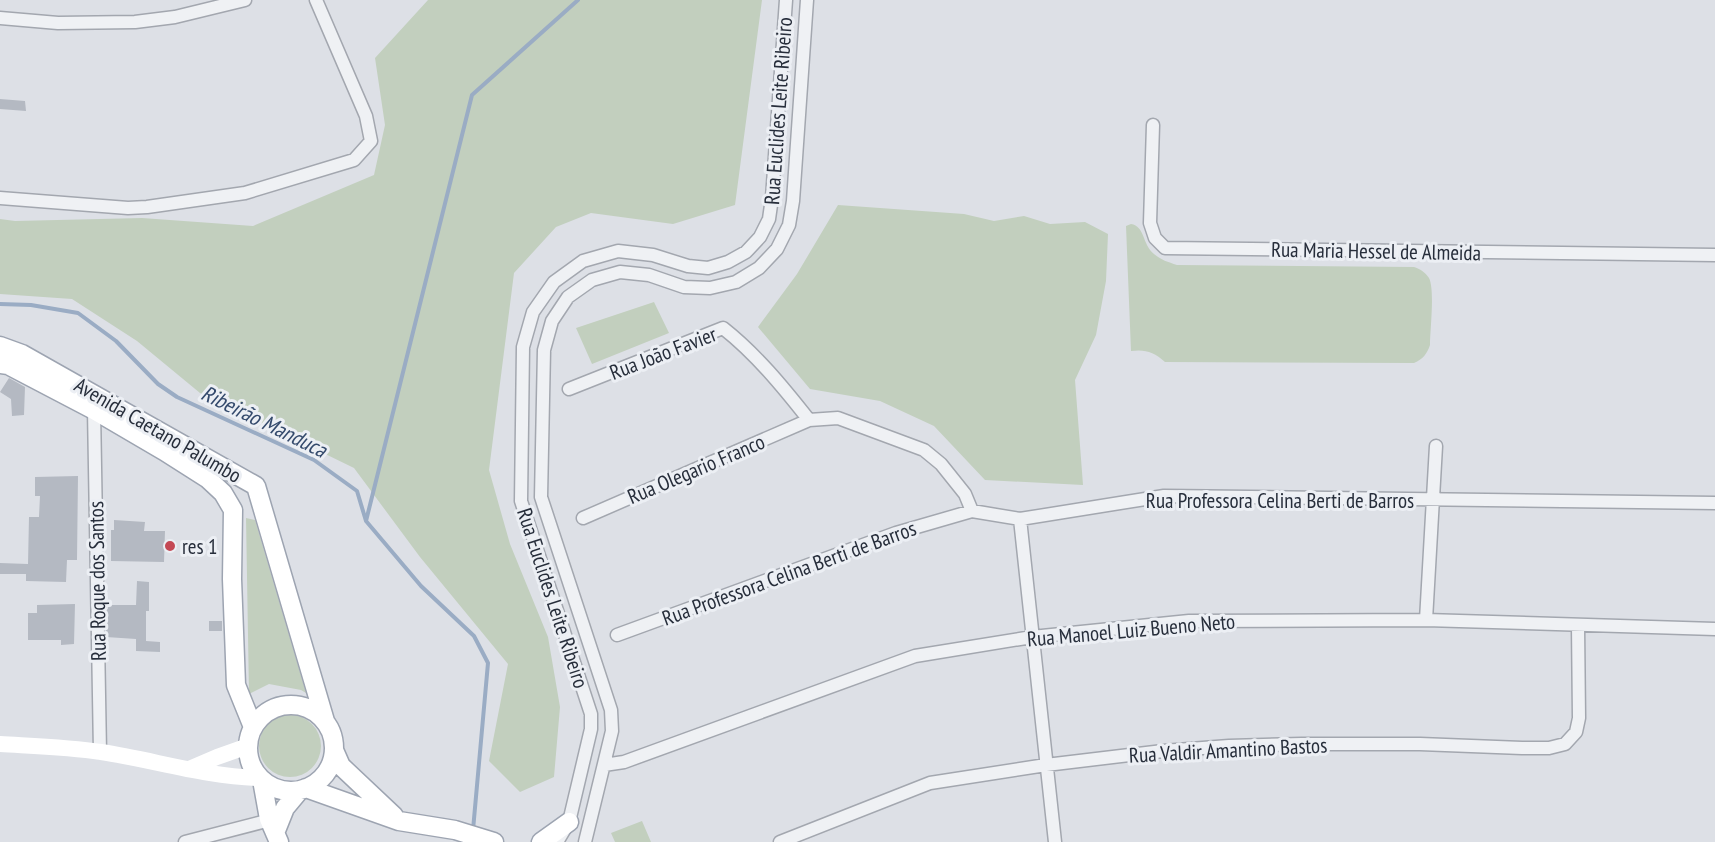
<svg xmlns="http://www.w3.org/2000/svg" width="1715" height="842" font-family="'PT Sans Narrow',sans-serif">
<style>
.green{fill:#c2cfbe}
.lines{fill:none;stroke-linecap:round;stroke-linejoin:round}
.stream{stroke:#9aacc4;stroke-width:4}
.building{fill:#b4b9c2}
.minor-casing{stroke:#a3a7af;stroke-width:15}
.primary-casing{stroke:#9da4b1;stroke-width:21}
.minor{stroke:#eff1f4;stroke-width:12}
.secondary{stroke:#fff;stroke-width:16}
.primary{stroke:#fff;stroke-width:18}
.poi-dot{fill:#c44854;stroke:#eceff4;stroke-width:2}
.labels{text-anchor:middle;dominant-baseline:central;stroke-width:6;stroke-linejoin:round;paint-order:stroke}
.street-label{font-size:21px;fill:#272e3b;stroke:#eceff4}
.poi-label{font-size:21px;fill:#272e3b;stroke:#eceff4;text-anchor:start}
.water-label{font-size:22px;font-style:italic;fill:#344a6c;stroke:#eceff4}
</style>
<rect width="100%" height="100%" fill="#dde0e6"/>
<path class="green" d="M428 0H762L735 205 673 224 591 213 556 227 514 273 489 470 510 544 548 637 560 707 554 777 520 792 489 761 508 664 420 557 354 468 200 393 137 341 72 299 0 294V219L15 221 142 218 253 226 374 175 385 125 375 58Z
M838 205 964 214 994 221 1024 216 1050 224 1085 222 1108 234 1106 281 1096 335 1075 380 1083 485 985 480 934 426 880 401 810 389 758 327 797 274Z
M1131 224C1145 226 1142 244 1154 254 1161 260 1168 262 1177 265L1414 267C1420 269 1425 272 1429 278 1435 290 1430 330 1430 345 1427 354 1423 359 1414 363L1165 362C1154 352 1145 349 1131 351L1126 226Z
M654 302 669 333 592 364 576 328Z
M246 518 255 520 306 693 301 690 269 684 249 694Z
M259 746a31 31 0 1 1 62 0a31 31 0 1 1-62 0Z
M642 821 651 842H615L611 833Z"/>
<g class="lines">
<path class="stream" d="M0 304 31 305 78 313 116 341 158 384 177 397 314 460 357 491 366 521 421 586 474 636 488 663 473 830
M366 521 472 95 578 0"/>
</g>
<path class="building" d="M0 99 25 101 26 111 0 109Z
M9 378 25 387 24 415 12 416 11 399 0 392Z
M78 476 77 560H67L66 582 26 581V574H0V563L28 564 29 517H39L40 496H35V477Z
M114 520 145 522 144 531H165L164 562 111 561V530H114Z
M137 581 149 582V611H146V641L160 642V652L136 651V639L106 637V605H136Z
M75 604 74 644 61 645V640H28V613H37V605Z
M209 621H222V631H209Z"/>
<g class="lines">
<defs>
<path id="minor" d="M0 18 58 23 135 22 175 17 245 0
M1153 125 1150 223 1155 238 1165 248 1715 255
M0 198 128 208 147 207 245 193 354 160 371 141 366 116 316 0
M569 389 723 328C756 354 783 387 809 420L838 418 924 450 941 464 965 494 972 511
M94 410 100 752
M583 518 809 420
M1020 519 1055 842
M1426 620 1436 446
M617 635 896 533 972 511 1020 519 1164 496 1715 503
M604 765 624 762 915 656 1032 637 1189 621 1426 620 1715 629
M185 842 274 819
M557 842 569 822 591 729V714L521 501 523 347 533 312 554 282 583 261 618 251 653 255 688 266 708 268 728 262 746 252 760 237 769 219 772 198 786 0
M585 842 612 731 611 710 541 497 544 350 552 321 568 297 592 280 620 272 649 275 684 287 710 288 736 282 759 268 777 249 789 225 793 201 807 0
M780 842 930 783 1046 765 1163 751 1229 746 1302 744H1420L1522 748H1549L1565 744 1576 732 1579 718 1578 626"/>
<path id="primary" d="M0 346 22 354 256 486 325 721
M0 364 8 365 94 410 164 451 208 479 223 493 233 510 232 579 236 685 253 727
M248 748a43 43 0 1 1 86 0a43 43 0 1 1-86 0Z
M334 750 341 766 394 816
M262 780 269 819 279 842
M306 788 399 821 455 830 494 842
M275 833 285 808 300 790
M541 842 569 822"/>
</defs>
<use href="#minor" class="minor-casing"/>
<use href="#primary" class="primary-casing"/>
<use href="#minor" class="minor"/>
<path class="secondary" d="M0 744C33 746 68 747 101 752 154 760 206 777 260 778
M189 769 217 757 248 746"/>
<use href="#primary" class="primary"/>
</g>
<circle class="poi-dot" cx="170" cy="546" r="6"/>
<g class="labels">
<g class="street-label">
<text transform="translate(778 111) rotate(-86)">Rua Euclides Leite Ribeiro</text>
<text transform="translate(1376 251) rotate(1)">Rua Maria Hessel de Almeida</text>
<text transform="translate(663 353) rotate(-21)">Rua João Favier</text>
<text transform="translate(158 430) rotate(30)">Avenida Caetano Palumbo</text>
<text transform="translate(696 469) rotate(-23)">Rua Olegario Franco</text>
<text x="1280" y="500">Rua Professora Celina Berti de Barros</text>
<text transform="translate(789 573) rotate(-20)">Rua Professora Celina Berti de Barros</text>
<text transform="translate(97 581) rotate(-91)">Rua Roque dos Santos</text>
<text transform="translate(553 598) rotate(72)">Rua Euclides Leite Ribeiro</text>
<text transform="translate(1131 630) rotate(-5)">Rua Manoel Luiz Bueno Neto</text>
<text transform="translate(1228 750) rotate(-3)">Rua Valdir Amantino Bastos</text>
</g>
<g class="poi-label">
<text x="182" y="546">res 1</text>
</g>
<g class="water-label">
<text transform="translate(264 421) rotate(26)">Ribeirão Manduca</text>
</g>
</g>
</svg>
